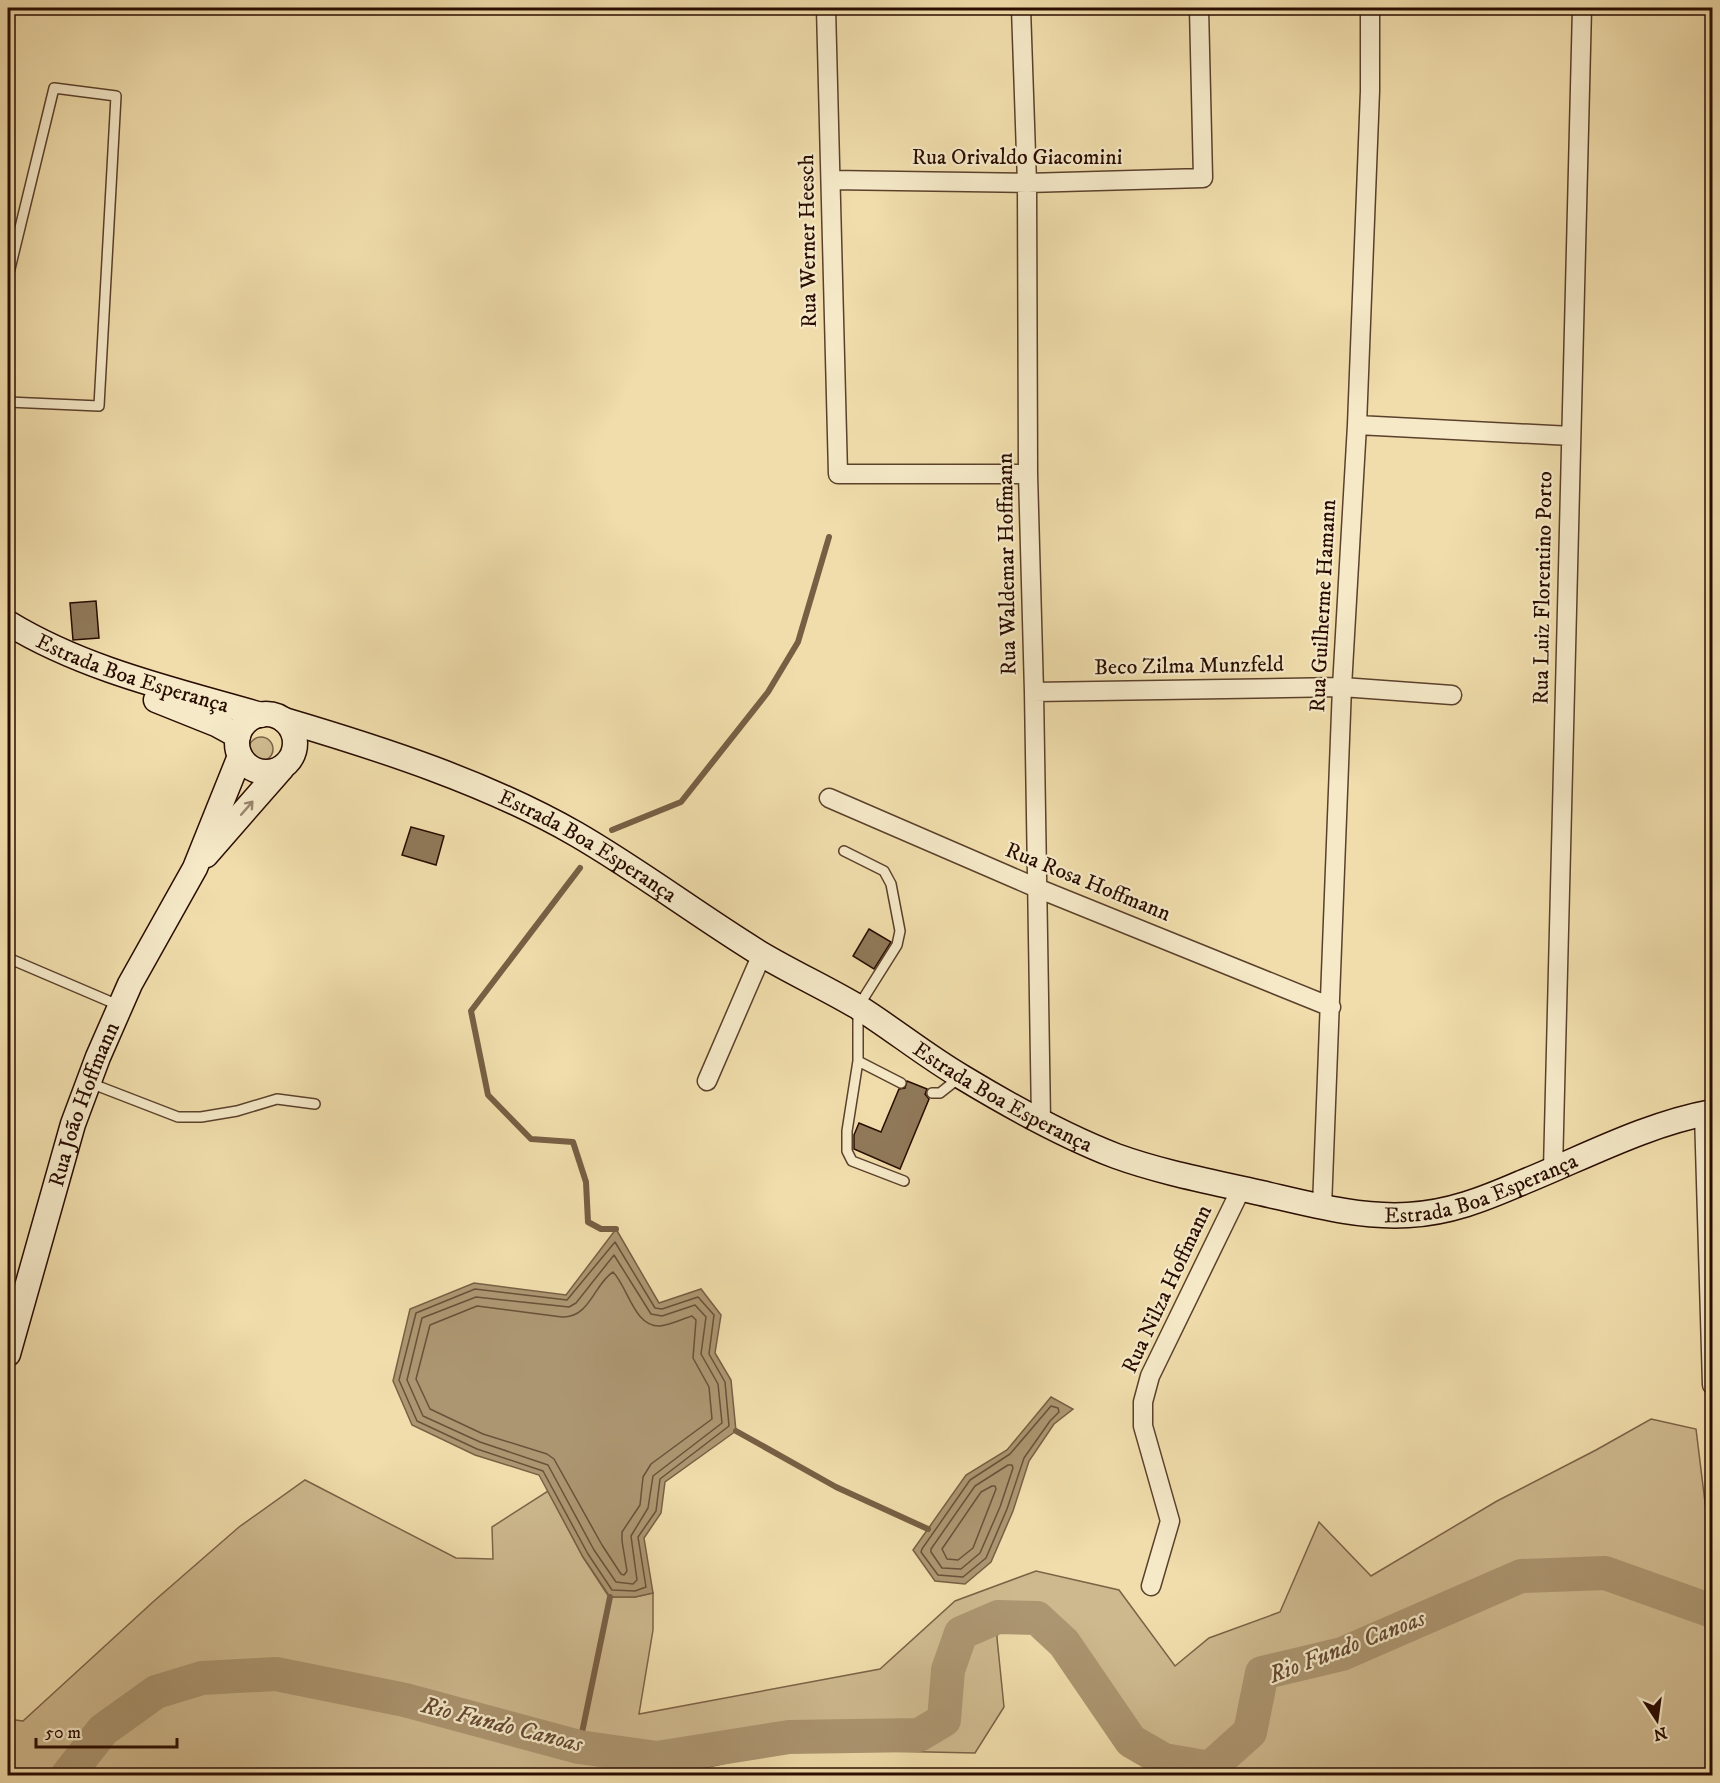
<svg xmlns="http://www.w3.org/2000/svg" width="1720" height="1783" font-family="'IM FELL DW Pica',serif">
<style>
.green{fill:#ceb98e;stroke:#7c6247;stroke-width:1.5}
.water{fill:#ac9671;stroke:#785f44;stroke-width:1.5}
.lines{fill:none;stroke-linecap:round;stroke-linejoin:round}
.shore{stroke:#6a5138;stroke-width:1.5}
.stream{stroke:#785f44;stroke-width:6}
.river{stroke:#ac9671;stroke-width:34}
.building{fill:#907959;stroke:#290c00;stroke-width:1.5}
.lane-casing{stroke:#5b402b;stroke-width:12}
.street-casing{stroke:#5b402b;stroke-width:21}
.secondary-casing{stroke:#290c00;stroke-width:27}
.lane{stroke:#f5e9c8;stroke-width:9}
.street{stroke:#f5e9c8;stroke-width:18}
.secondary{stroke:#f5e9c8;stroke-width:24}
.oneway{stroke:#99866e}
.labels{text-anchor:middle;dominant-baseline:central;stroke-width:4.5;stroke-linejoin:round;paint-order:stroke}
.street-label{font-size:22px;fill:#290c00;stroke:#f5e9c8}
.water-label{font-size:24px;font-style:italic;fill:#644a33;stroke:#f5e9c8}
</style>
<rect width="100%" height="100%" fill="#f0ddab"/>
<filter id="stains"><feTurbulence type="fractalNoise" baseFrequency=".00333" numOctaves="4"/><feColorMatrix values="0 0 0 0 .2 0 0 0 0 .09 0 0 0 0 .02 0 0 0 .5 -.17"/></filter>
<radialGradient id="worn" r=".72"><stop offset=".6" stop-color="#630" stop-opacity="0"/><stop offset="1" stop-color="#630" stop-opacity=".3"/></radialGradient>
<path class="green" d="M249 749a12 12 0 1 1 24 0a12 12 0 1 1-24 0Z
M1651 1419 1696 1429 1712 1559V1734L1708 1736 1710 1775H1219L1210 1768 1131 1741 1064 1643 1037 1619 998 1617 997 1638 1004 1707 975 1753 790 1749 668 1776H8V1719L23 1721 154 1601 239 1527 305 1480 456 1558 493 1559 492 1527 548 1491 583 1557 609 1597H635L653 1593V1630L639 1714 880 1669 955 1601 1036 1571 1119 1590 1175 1666 1209 1638 1280 1612 1319 1522 1371 1576 1497 1501 1596 1450Z"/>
<path class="water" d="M616 1229 659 1303 701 1289 721 1315 715 1353 731 1380 736 1431 665 1482 661 1513 644 1538 653 1593 635 1597H610L583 1557 539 1475 475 1455 412 1425 393 1381 410 1309 474 1283 566 1295Z
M1051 1397 1073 1409 1054 1424 1029 1461 1013 1511 991 1562 965 1584 935 1581 913 1550 966 1475 1007 1450Z"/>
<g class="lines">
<path class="shore" d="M615 1242 655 1308 662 1309 698 1297 714 1315 709 1354 725 1382 729 1426 660 1479 656 1511 638 1537 646 1587 635 1591 612 1590 588 1554 543 1471 477 1449 417 1421 399 1380 416 1313 475 1289 567 1300Z
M614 1255 651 1314 662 1316 695 1305 706 1317 701 1354 718 1384 722 1423 653 1476 648 1508 631 1536 637 1580 633 1584 616 1582 594 1550 548 1465 480 1442 423 1416 407 1380 422 1318 476 1297 569 1307 576 1303Z
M613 1272C628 1287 634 1327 660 1326 671 1325 682 1319 692 1316L696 1320 693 1358 709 1387 712 1419 651 1464 643 1477 640 1505 622 1532V1541L627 1571 624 1575 621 1574 602 1545 554 1459 547 1454 483 1434 430 1409 416 1379 430 1325 477 1306 562 1317C590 1318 594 1284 613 1272Z
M1051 1406 1058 1408 1059 1412 1050 1421 1024 1458 1007 1509 986 1558 963 1577 938 1575 921 1552 922 1549 970 1480 1010 1454Z
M1008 1465H1012L1013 1468 1000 1507 980 1553 961 1569 942 1568 931 1552V1549L975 1486Z
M992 1486H995L996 1489 973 1548 958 1560 947 1559 942 1549 981 1492Z"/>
<path class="stream" d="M612 830 681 802 768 692 798 642 829 537
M580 868 471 1011 488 1095 531 1139 573 1142 586 1182 588 1222 601 1229H616
M736 1431 836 1487 928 1529
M579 1747 610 1597"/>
<path class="river" d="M67 1776 103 1730 156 1692 202 1678 276 1674 405 1700 579 1747 657 1758 789 1737 919 1735 944 1720 948 1670 961 1633 998 1617 1037 1618 1064 1643 1131 1741 1164 1760 1210 1768 1250 1732 1262 1673 1342 1654 1521 1576 1605 1573 1712 1611"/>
</g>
<path class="building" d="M96 601 99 638 73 640 70 603Z
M411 827 444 836 436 865 402 855Z
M869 929 891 942 874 969 853 956Z
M907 1081 927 1089 925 1094 929 1099 900 1169 854 1149V1135L859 1123 881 1132 899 1089 905 1088Z"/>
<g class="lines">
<defs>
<path id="lane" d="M8 108 9 119 8 128
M8 277 54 88 116 96 99 406 8 402
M844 851 884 871 891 884 900 931 897 945 858 1007V1061L847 1131V1151L852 1161 904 1181
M8 958 118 1005
M858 1061 901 1083
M90 1083 178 1117H201L237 1111 277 1099 315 1104
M932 1093H940L959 1078"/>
<path id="street" d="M826 8 838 474H1028
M1021 8 1027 183 1028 474 1034 692 1041 1120
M831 180 1027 183 1203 178 1199 8
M1357 425 1571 436
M1034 692 1342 687 1452 695
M829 798 1037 888 1331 1007
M707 1081 762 954
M1704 1114 1712 1385
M1553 1170 1582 8
M1322 1207 1342 687 1357 425 1370 91V8
M1151 1586 1170 1521 1143 1426V1402L1150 1376 1241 1189"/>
<g id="secondary">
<path id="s1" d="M8 623C85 670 175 690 261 715"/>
<path d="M156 700 216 724 238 736"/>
<circle cx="266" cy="743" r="29"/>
<path id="s2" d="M284 720C382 749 487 783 576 834 640 871 699 916 761 954 793 973 826 988 858 1007 893 1029 926 1056 962 1077 1010 1106 1064 1136 1116 1156 1163 1173 1213 1182 1261 1193 1309 1204 1359 1218 1408 1215 1449 1213 1484 1199 1521 1183 1583 1158 1646 1124 1712 1112"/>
<path d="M206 855 282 768"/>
<path id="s3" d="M8 1354 73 1124 98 1057 130 984 195 868 240 756"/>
</g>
</defs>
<use href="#lane" class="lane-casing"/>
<use href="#street" class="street-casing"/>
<use href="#secondary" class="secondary-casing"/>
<use href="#lane" class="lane"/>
<use href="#street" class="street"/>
<use href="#secondary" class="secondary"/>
</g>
<defs><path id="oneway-shaft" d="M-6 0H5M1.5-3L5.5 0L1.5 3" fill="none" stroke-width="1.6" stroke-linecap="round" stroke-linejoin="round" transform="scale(1.5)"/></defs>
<use class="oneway" href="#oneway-shaft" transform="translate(247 808) rotate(-49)"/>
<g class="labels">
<g class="street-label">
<text x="1017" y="157">Rua Orivaldo Giacomini</text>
<text transform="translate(808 241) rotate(-91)">Rua Werner Heesch</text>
<text transform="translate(1007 564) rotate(-91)">Rua Waldemar Hoffmann</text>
<text transform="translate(1543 588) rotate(-89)">Rua Luiz Florentino Porto</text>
<text transform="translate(1323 606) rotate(-87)">Rua Guilherme Hamann</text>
<text transform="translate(1189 666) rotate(-1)">Beco Zilma Munzfeld</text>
<text stroke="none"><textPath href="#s1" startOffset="135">Estrada Boa Esperança</textPath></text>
<text stroke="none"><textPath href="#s2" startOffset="330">Estrada Boa Esperança</textPath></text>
<text transform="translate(1088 882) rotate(22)">Rua Rosa Hoffmann</text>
<text stroke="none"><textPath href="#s2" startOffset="816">Estrada Boa Esperança</textPath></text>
<text stroke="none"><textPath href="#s3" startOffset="261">Rua João Hoffmann</textPath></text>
<text stroke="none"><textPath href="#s2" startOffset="1320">Estrada Boa Esperança</textPath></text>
<text transform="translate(1167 1289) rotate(-65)">Rua Nilza Hoffmann</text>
</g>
<g class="water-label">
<text transform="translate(1347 1647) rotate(-21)">Rio Fundo Canoas</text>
<text transform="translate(502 1725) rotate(14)">Rio Fundo Canoas</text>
</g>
</g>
<rect width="1720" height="1783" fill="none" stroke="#f0ddab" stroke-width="30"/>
<rect x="9" y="9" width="1702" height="1765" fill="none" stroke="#290c00" stroke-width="3"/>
<rect x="15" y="15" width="1690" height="1753" fill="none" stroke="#290c00" stroke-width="1.5"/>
<g transform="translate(1657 1720) rotate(167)" stroke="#f5e9c8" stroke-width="4.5" paint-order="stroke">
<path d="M0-4.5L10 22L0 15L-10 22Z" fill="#290c00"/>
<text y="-9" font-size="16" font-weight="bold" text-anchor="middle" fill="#290c00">N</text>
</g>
<path d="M36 1738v9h141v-9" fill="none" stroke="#290c00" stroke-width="3"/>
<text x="45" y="1738" font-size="18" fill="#290c00" stroke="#f5e9c8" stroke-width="4.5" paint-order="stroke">50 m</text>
<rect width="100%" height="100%" filter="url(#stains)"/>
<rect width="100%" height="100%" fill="url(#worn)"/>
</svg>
